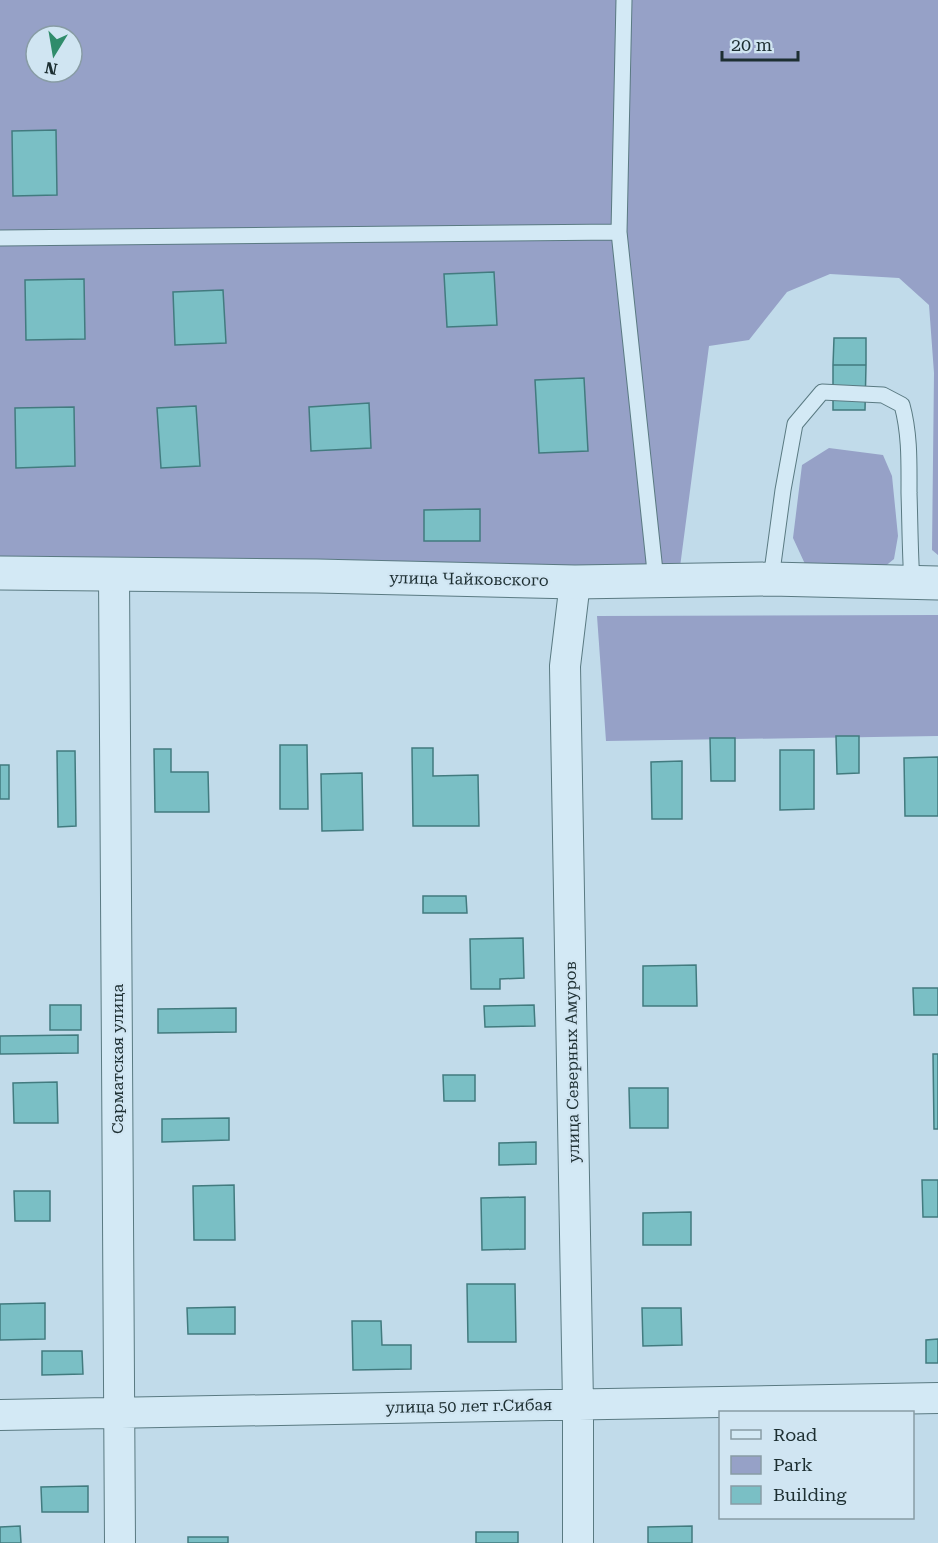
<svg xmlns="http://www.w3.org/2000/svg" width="938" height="1543" font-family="'Roboto Serif',serif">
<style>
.green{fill:#96a1c7;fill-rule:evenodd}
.building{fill:#7abfc5;stroke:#427b7f;stroke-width:1.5}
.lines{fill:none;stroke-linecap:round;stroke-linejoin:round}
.service-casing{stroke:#5a7a82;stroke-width:17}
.minor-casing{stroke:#5a7a82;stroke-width:32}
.tertiary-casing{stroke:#5a7a82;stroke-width:35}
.service{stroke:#d3e9f5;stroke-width:15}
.minor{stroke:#d3e9f5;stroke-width:30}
.tertiary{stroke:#d3e9f5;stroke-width:33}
.labels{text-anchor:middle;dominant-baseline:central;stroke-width:4.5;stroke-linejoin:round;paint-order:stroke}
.street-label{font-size:16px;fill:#1d2f32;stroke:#d0e5f2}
</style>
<rect width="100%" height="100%" fill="#c1dbea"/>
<path class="green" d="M0 0H938V555L932 550 934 373 929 305 899 278 830 274 787 292 749 340 709 346 680 567 0 557ZM36 36H72V72H36Z
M829 448 883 455 892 476 898 536 894 559 883 568 805 564 793 538 802 465Z
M938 615V736L606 741 597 616Z"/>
<path class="building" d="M56 130 57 195 13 196 12 131Z
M494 272 497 325 447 327 444 274Z
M84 279 85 339 26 340 25 280Z
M223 290 226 343 175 345 173 292Z
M834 338H866V365H833Z
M833 365H866L865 410H833Z
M584 378 588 451 539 453 535 380Z
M369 403 371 448 311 451 309 407Z
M196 406 200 466 161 468 157 408Z
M74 407 75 466 16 468 15 408Z
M480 509V541H424V510Z
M836 736H859V773L837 774Z
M710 738H735V781H711Z
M280 745H307L308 809H280Z
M412 748H433V776L478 775 479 826H413Z
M154 749H171V772H208L209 812H155Z
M780 750H814V809L780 810Z
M57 751H75L76 826 58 827Z
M938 757V816H905L904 758Z
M682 761V819H652L651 762Z
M0 765H9V799H0Z
M362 773 363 830 322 831 321 774Z
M423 896H466L467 913H423Z
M523 938 524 978 500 979V989H471L470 939Z
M696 965 697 1006H643V966Z
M913 988H938V1015H914Z
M50 1005H81V1030H50Z
M534 1005 535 1026 485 1027 484 1006Z
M236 1008V1032L158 1033V1009Z
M78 1035V1053L0 1054V1036Z
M933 1054H938V1129H934Z
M443 1075H475V1101H444Z
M57 1082 58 1123H14L13 1083Z
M629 1088H668V1128H630Z
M229 1118V1140L162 1142V1119Z
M536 1142V1164L499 1165V1143Z
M922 1180H938V1217H923Z
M234 1185 235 1240H194L193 1186Z
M14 1191H50V1221H15Z
M525 1197V1249L482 1250 481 1198Z
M691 1212V1245H643V1213Z
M467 1284H515L516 1342H468Z
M45 1303V1339L0 1340V1304Z
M235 1307V1334H188L187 1308Z
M642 1308H681L682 1345 643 1346Z
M352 1321H381L382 1345H411V1369L353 1370Z
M938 1339V1363H926V1340Z
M42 1351H82L83 1374 42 1375Z
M88 1486V1512H42L41 1487Z
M20 1526 21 1543H0V1527Z
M692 1526V1543H648V1527Z
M476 1532H518V1543H476Z
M188 1537H228V1543H188Z"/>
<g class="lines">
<defs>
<path id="service" d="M624 0 619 232 656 581
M0 238 619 232
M771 579 783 490 795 424 822 392 883 395 902 405C910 434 909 464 909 493 910 523 910 553 912 582"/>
<path id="minor" d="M114 574 120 1543
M575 582 565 666 578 1404V1543
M0 1415 938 1398"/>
<path id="tertiary" d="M0 573 317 576 575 582 771 579 938 583"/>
</defs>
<use href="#service" class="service-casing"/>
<use href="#minor" class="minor-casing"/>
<use href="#tertiary" class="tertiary-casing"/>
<use href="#service" class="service"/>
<use href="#minor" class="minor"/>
<use href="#tertiary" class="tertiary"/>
</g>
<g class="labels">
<g class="street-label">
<text transform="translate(469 579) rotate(1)">улица Чайковского</text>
<text transform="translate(117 1059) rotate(-90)">Сарматская улица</text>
<text transform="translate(572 1062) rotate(-91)">улица Северных Амуров</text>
<text transform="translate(469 1406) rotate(-1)">улица 50 лет г.Сибая</text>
</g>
</g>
<rect x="719" y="1411" width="195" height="108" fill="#d0e5f2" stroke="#889ca5" stroke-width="1.5"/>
<rect x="731" y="1430" width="30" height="9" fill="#d3e9f5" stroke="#889ca5" stroke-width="1.5"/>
<text x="773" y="1441" font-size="18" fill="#1d2f32">Road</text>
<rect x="731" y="1456" width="30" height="18" fill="#96a1c7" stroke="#889ca5" stroke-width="1.5"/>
<text x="773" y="1471" font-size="18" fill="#1d2f32">Park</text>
<rect x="731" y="1486" width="30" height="18" fill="#7abfc5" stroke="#889ca5" stroke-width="1.5"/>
<text x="773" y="1501" font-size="18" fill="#1d2f32">Building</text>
<g transform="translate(54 54) rotate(191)"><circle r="28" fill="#d0e5f2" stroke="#889ca5" stroke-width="1.5"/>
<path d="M0-4.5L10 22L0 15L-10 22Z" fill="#2f8c6b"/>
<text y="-9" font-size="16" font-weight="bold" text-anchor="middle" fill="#1d2f32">N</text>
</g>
<path d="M722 51v9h76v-9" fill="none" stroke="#1d2f32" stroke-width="3"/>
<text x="731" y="51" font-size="18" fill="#1d2f32" stroke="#d0e5f2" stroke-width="4.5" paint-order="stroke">20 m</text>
</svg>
